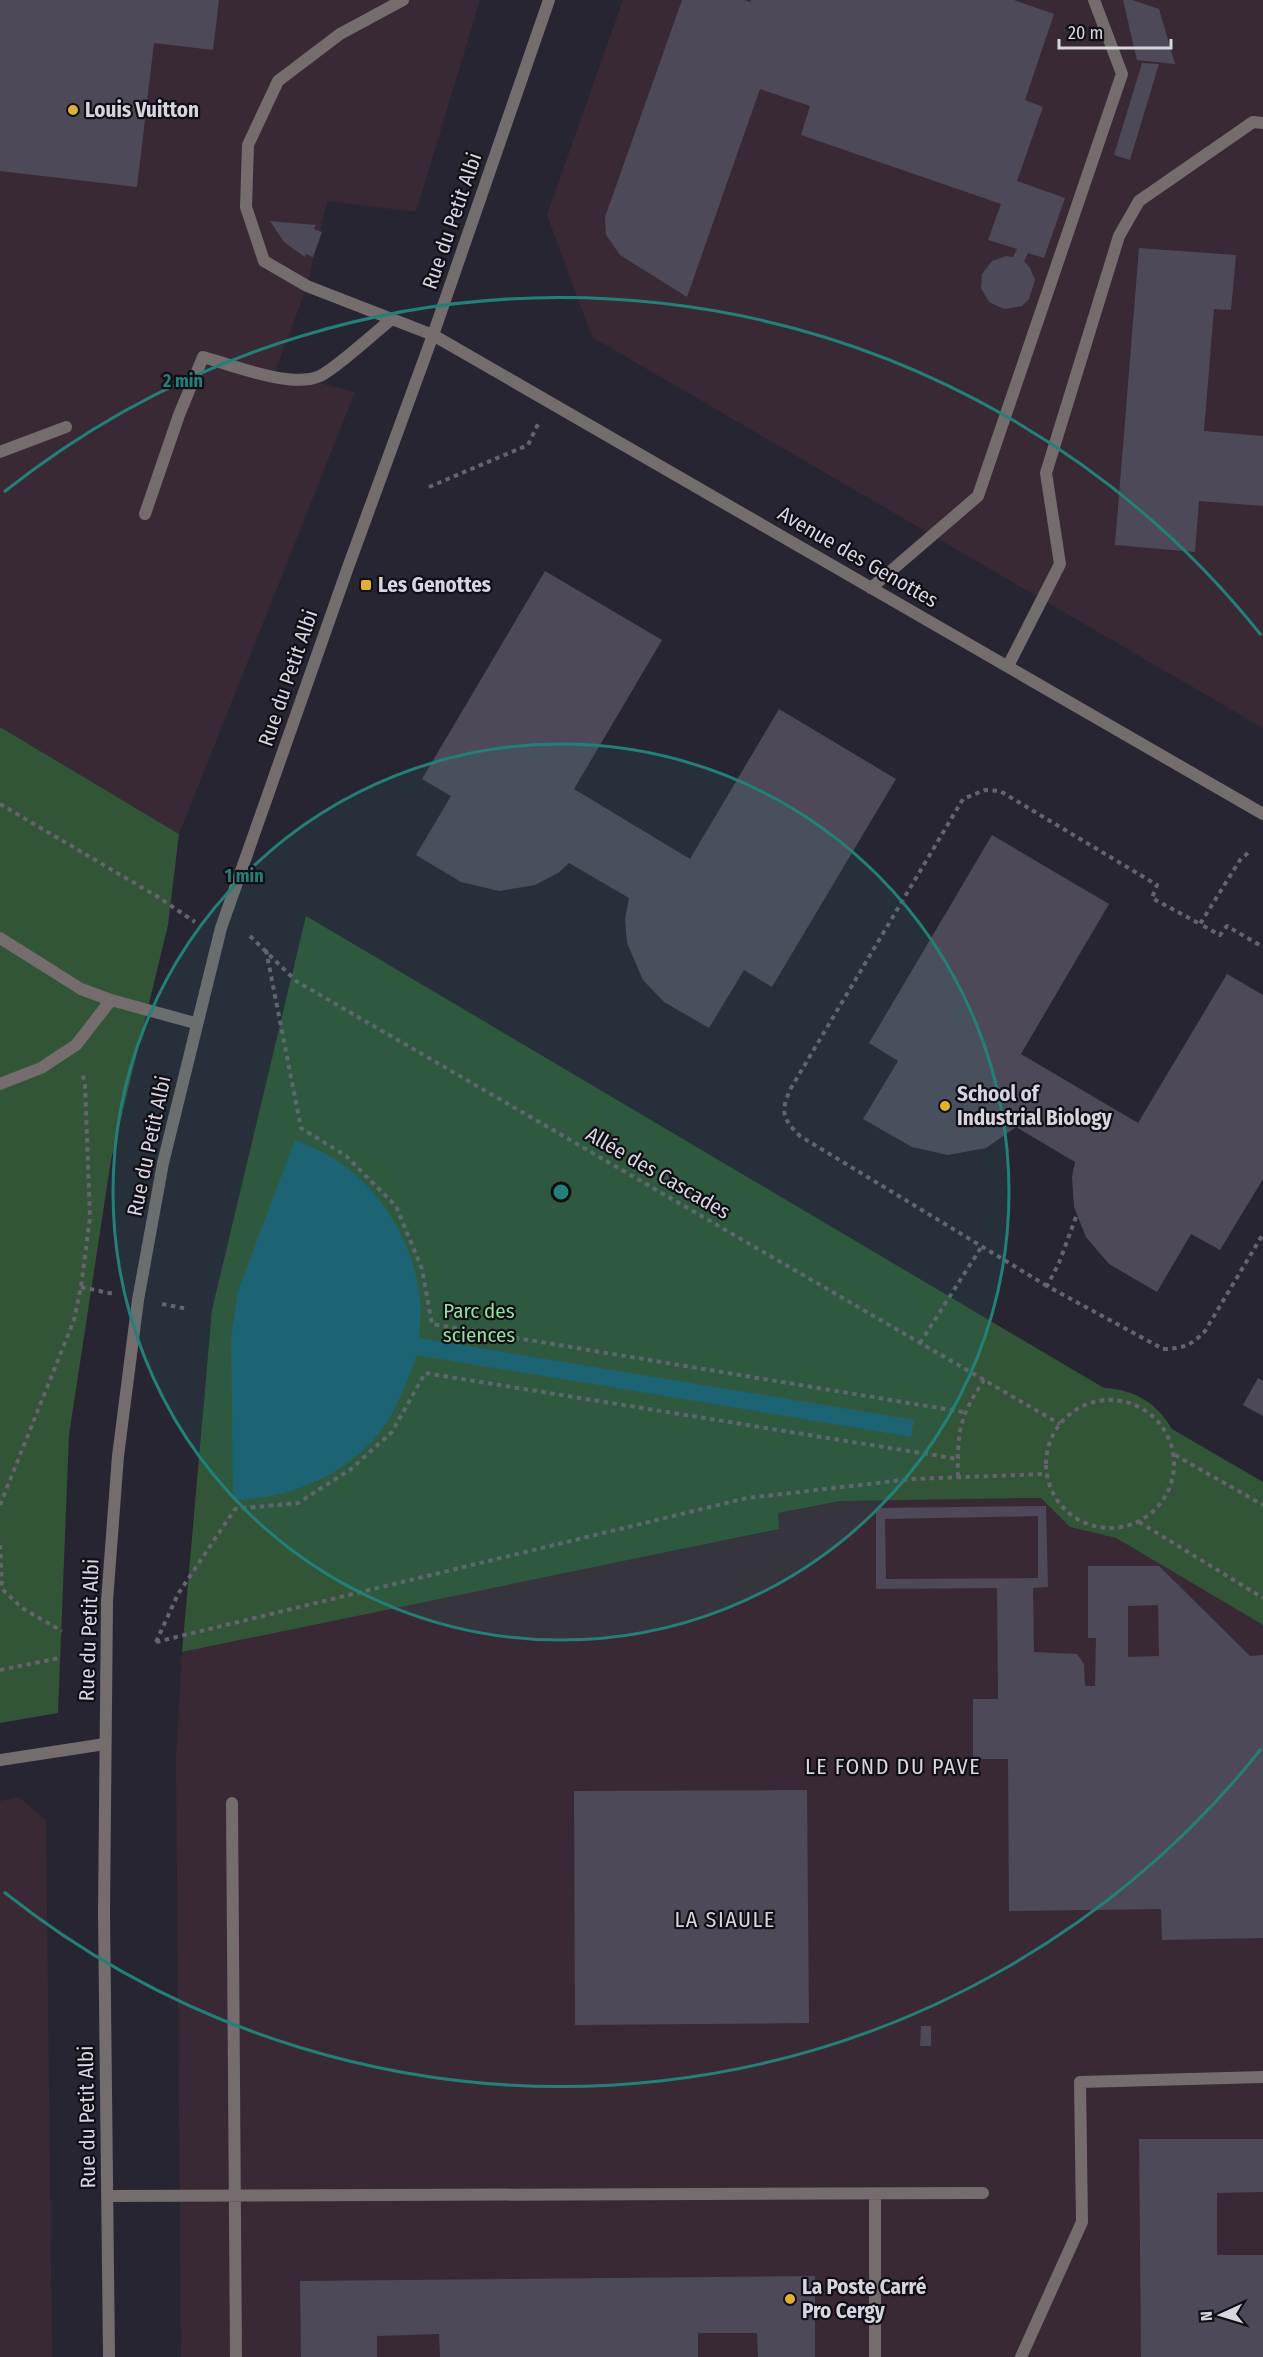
<svg xmlns="http://www.w3.org/2000/svg" width="1263" height="2357" font-family="'Fira Sans Condensed',sans-serif">
<style>
.industrial{fill:#392934}
.green{fill:#325437}
.water{fill:#1c6072}
.building{fill:#4d4958;fill-rule:evenodd}
.lines{fill:none;stroke-linecap:round;stroke-linejoin:round}
.path{stroke:#66636f;stroke-width:4;stroke-dasharray:4.5 4.5;stroke-linecap:butt}
.service{stroke:#756c6d;stroke-width:12}
.minor{stroke:#756c6d;stroke-width:12}
.tertiary{stroke:#756c6d;stroke-width:12}
.ring{fill:none;stroke:#238079;stroke-width:3}
.poi-dot{fill:#deb133;stroke:#110f15;stroke-width:2}
.labels{text-anchor:middle;dominant-baseline:central;stroke-width:4.5;stroke-linejoin:round;paint-order:stroke}
.poi-label{font-size:21px;font-weight:bold;fill:#d7d5de;stroke:#110f15;text-anchor:start}
.street-label{font-size:21px;fill:#d7d5de;stroke:#110f15}
.park-label{font-size:21px;fill:#92e09e;stroke:#110f15}
.neighbourhood-label{font-size:22px;letter-spacing:1.5px;fill:#d7d5de;stroke:#110f15}
.centre{fill:#238079;stroke:#110f15;stroke-width:3}
.ring-label{font-size:18px;text-anchor:middle;font-weight:bold;fill:#238079;stroke:#110f15;stroke-width:4.5;stroke-linejoin:round;paint-order:stroke}
</style>
<rect width="100%" height="100%" fill="#282532"/>
<path class="industrial" d="M0 0H480L416 212 327 201 307 286 275 372 355 392 179 834 0 727Z
M623 0H1263V728L592 337 547 215Z
M1041 1498 1070 1527 1116 1538 1263 1625V2357H181L176 1759 182 1652 778 1529V1513L840 1501Z
M19 1797 46 1820 52 2357H0V1801Z"/>
<path class="green" d="M0 727 179 834 168 925 111 1160 69 1435 58 1713 0 1723Z
M306 916 1104 1388C1134 1389 1157 1403 1172 1429L1263 1482V1625L1116 1538 1070 1527 1041 1498 840 1501 778 1513 779 1529 182 1652 212 1310Z"/>
<path class="water" d="M295 1140C309 1146 324 1152 336 1160 380 1188 412 1241 419 1292 422 1308 420 1323 419 1338L914 1420 911 1437 417 1355C409 1375 402 1395 392 1414 360 1470 295 1499 233 1500L231 1337 238 1291Z"/>
<path class="building" d="M0 0H219L213 50 154 43 137 187 0 171Z
M682 0H744L750 2 751 0H1014L1054 14 1025 100 1043 107 1017 181 1065 198 1044 258 1028 253 1024 261 1030 268 1035 280 1029 299 1022 306 1004 309 989 302 981 288 982 274 992 261 1006 256 1013 257 1017 249 988 240 1001 204 801 135 810 106 760 89 687 297 620 255 606 235 605 217Z
M1123 0H1132L1159 9 1175 64 1137 60Z
M1142 63 1159 64 1130 160 1114 155Z
M270 221 316 225 314 229 322 232 313 257 306 254 305 257 284 242Z
M1139 248 1236 255 1231 310 1214 309 1204 431 1263 436V506L1199 501 1195 552 1115 545Z
M545 571 662 640 574 789 690 859 779 709 896 779 772 987 744 970 709 1028 664 1002 643 980 627 943 625 919 629 898 569 863 558 873 535 885 499 891 461 882 416 855 451 796 422 779Z
M992 835 1109 904 1021 1054 1138 1123 1227 974 1263 995V1179L1220 1250 1191 1234 1157 1292 1109 1264 1086 1237 1074 1207 1072 1177 1075 1162 1016 1127 986 1148 948 1155 912 1147 863 1119 898 1061 869 1043Z
M1258 1378 1263 1381V1416L1243 1405Z
M1046 1506 1048 1587 1033 1588 1034 1652 1077 1654 1084 1664 1085 1686H1095L1096 1638H1088V1566H1159L1250 1656 1263 1655V1938L1162 1940 1161 1909 1009 1911 1008 1759H973V1699H998L997 1588 876 1589V1508ZM1038 1516V1578L886 1579 885 1519ZM1158 1605 1159 1656 1128 1657V1606Z
M807 1790 809 2023 575 2025 574 1791Z
M921 2026H931V2046H920Z
M1139 2139H1263V2192L1217 2193V2255H1263V2357H1141Z
M815 2276V2357H758L757 2333H698V2357H440L439 2334 377 2336V2357H301L300 2281Z"/>
<g class="lines">
<path class="path" d="M429 487 528 445 538 424
M0 804 158 897 195 922
M1248 853 1240 860 1200 924 1220 935 1227 926 1263 947
M250 936 296 981 1060 1424
M266 950 301 1128 346 1156 396 1206 422 1269 432 1324 963 1412
M1076 1217 1059 1263 1047 1286 1163 1349C1182 1349 1192 1345 1205 1331L1263 1234
M1047 1286 800 1136C782 1118 780 1112 791 1088L963 799 985 790 1000 791 1157 885 1152 898 1200 924
M81 1287 114 1294
M162 1304 188 1309
M920 1343 982 1246
M1046 1464a64 64 0 1 1 128 0a64 64 0 1 1-128 0Z
M1175 1455 1263 1505
M958 1477C957 1433 959 1417 984 1380
M0 1505 74 1320 81 1287 90 1217 85 1085 82 1072
M1139 1522 1263 1598
M0 1545 2 1589 22 1608 62 1631
M156 1642 178 1594 235 1509 298 1503 351 1469 392 1432 425 1373 958 1459
M156 1642 747 1498 912 1479 1047 1474
M0 1670 60 1658"/>
<path class="service" d="M403 0 340 34 278 81 248 145 246 207 264 261 307 286 433 335
M0 452 66 427
M145 514 179 415 203 357C233 365 291 389 320 376 337 368 375 332 392 319
M871 588 978 496 1122 74 1094 0
M1008 666 1060 564 1046 473 1119 236 1139 201 1253 122 1263 123
M0 938 81 989 111 1000 195 1023
M0 1084 41 1068 76 1045 111 1000
M232 1803 236 2357
M108 2196 983 2193
M875 2357V2194
M1021 2357 1082 2222 1080 2082 1263 2077"/>
<path class="minor" d="M0 1760 105 1744"/>
<path class="tertiary" d="M433 335 1263 814
M109 2357 104 1913 107 1601 118 1456 138 1300 163 1163 221 928 347 570 433 335 549 0"/>
</g>
<circle cx="561" cy="1192" r="448" fill="#238079" fill-opacity=".12"/>
<g class="ring">
<circle cx="561" cy="1192" r="448"/>
<path d="M1261 1749A895 895 0 0 1 4 1892M4 492A895 895 0 0 1 1261 635"/>
</g>
<g class="poi-dot">
<circle cx="73" cy="110" r="6"/>
<rect x="360" y="579" width="12" height="12" rx="3"/>
<circle cx="945" cy="1106" r="6"/>
<circle cx="790" cy="2299" r="6"/>
</g>
<g class="labels">
<g class="poi-label">
<text x="85" y="110">Louis Vuitton</text>
<text x="378" y="585">Les Genottes</text>
<text x="957" y="1094">School of<tspan x="957" dy="24">Industrial Biology</tspan></text>
<text x="802" y="2287">La Poste Carré<tspan x="802" dy="24">Pro Cergy</tspan></text>
</g>
<g class="street-label">
<text transform="translate(452 221) rotate(-71)">Rue du Petit Albi</text>
<text transform="translate(858 557) rotate(30)">Avenue des Genottes</text>
<text transform="translate(288 678) rotate(-71)">Rue du Petit Albi</text>
<text transform="translate(149 1146) rotate(-78)">Rue du Petit Albi</text>
<text transform="translate(658 1173) rotate(30)">Allée des Cascades</text>
<text transform="translate(89 1630) rotate(-88)">Rue du Petit Albi</text>
<text transform="translate(87 2117) rotate(-91)">Rue du Petit Albi</text>
</g>
<g class="park-label">
<text x="479" y="1311">Parc des<tspan x="479" dy="24">sciences</tspan></text>
</g>
<g class="neighbourhood-label">
<text x="893" y="1766">LE FOND DU PAVE</text>
<text x="725" y="1919">LA SIAULE</text>
</g>
</g>
<circle cx="561" cy="1192" r="9" class="centre"/>
<g class="ring-label">
<text x="183" y="387">2 min</text>
<text x="244" y="882">1 min</text>
</g>
<g transform="translate(1221 2315) rotate(266)" stroke="#110f15" stroke-width="4.5" paint-order="stroke">
<path d="M0-4.5L10 22L0 15L-10 22Z" fill="#d7d5de"/>
<text y="-9" font-size="16" font-weight="bold" text-anchor="middle" fill="#d7d5de">N</text>
</g>
<path d="M1059 39v9h112v-9" fill="none" stroke="#d7d5de" stroke-width="3"/>
<text x="1068" y="39" font-size="18" fill="#d7d5de" stroke="#110f15" stroke-width="4.5" paint-order="stroke">20 m</text>
</svg>
